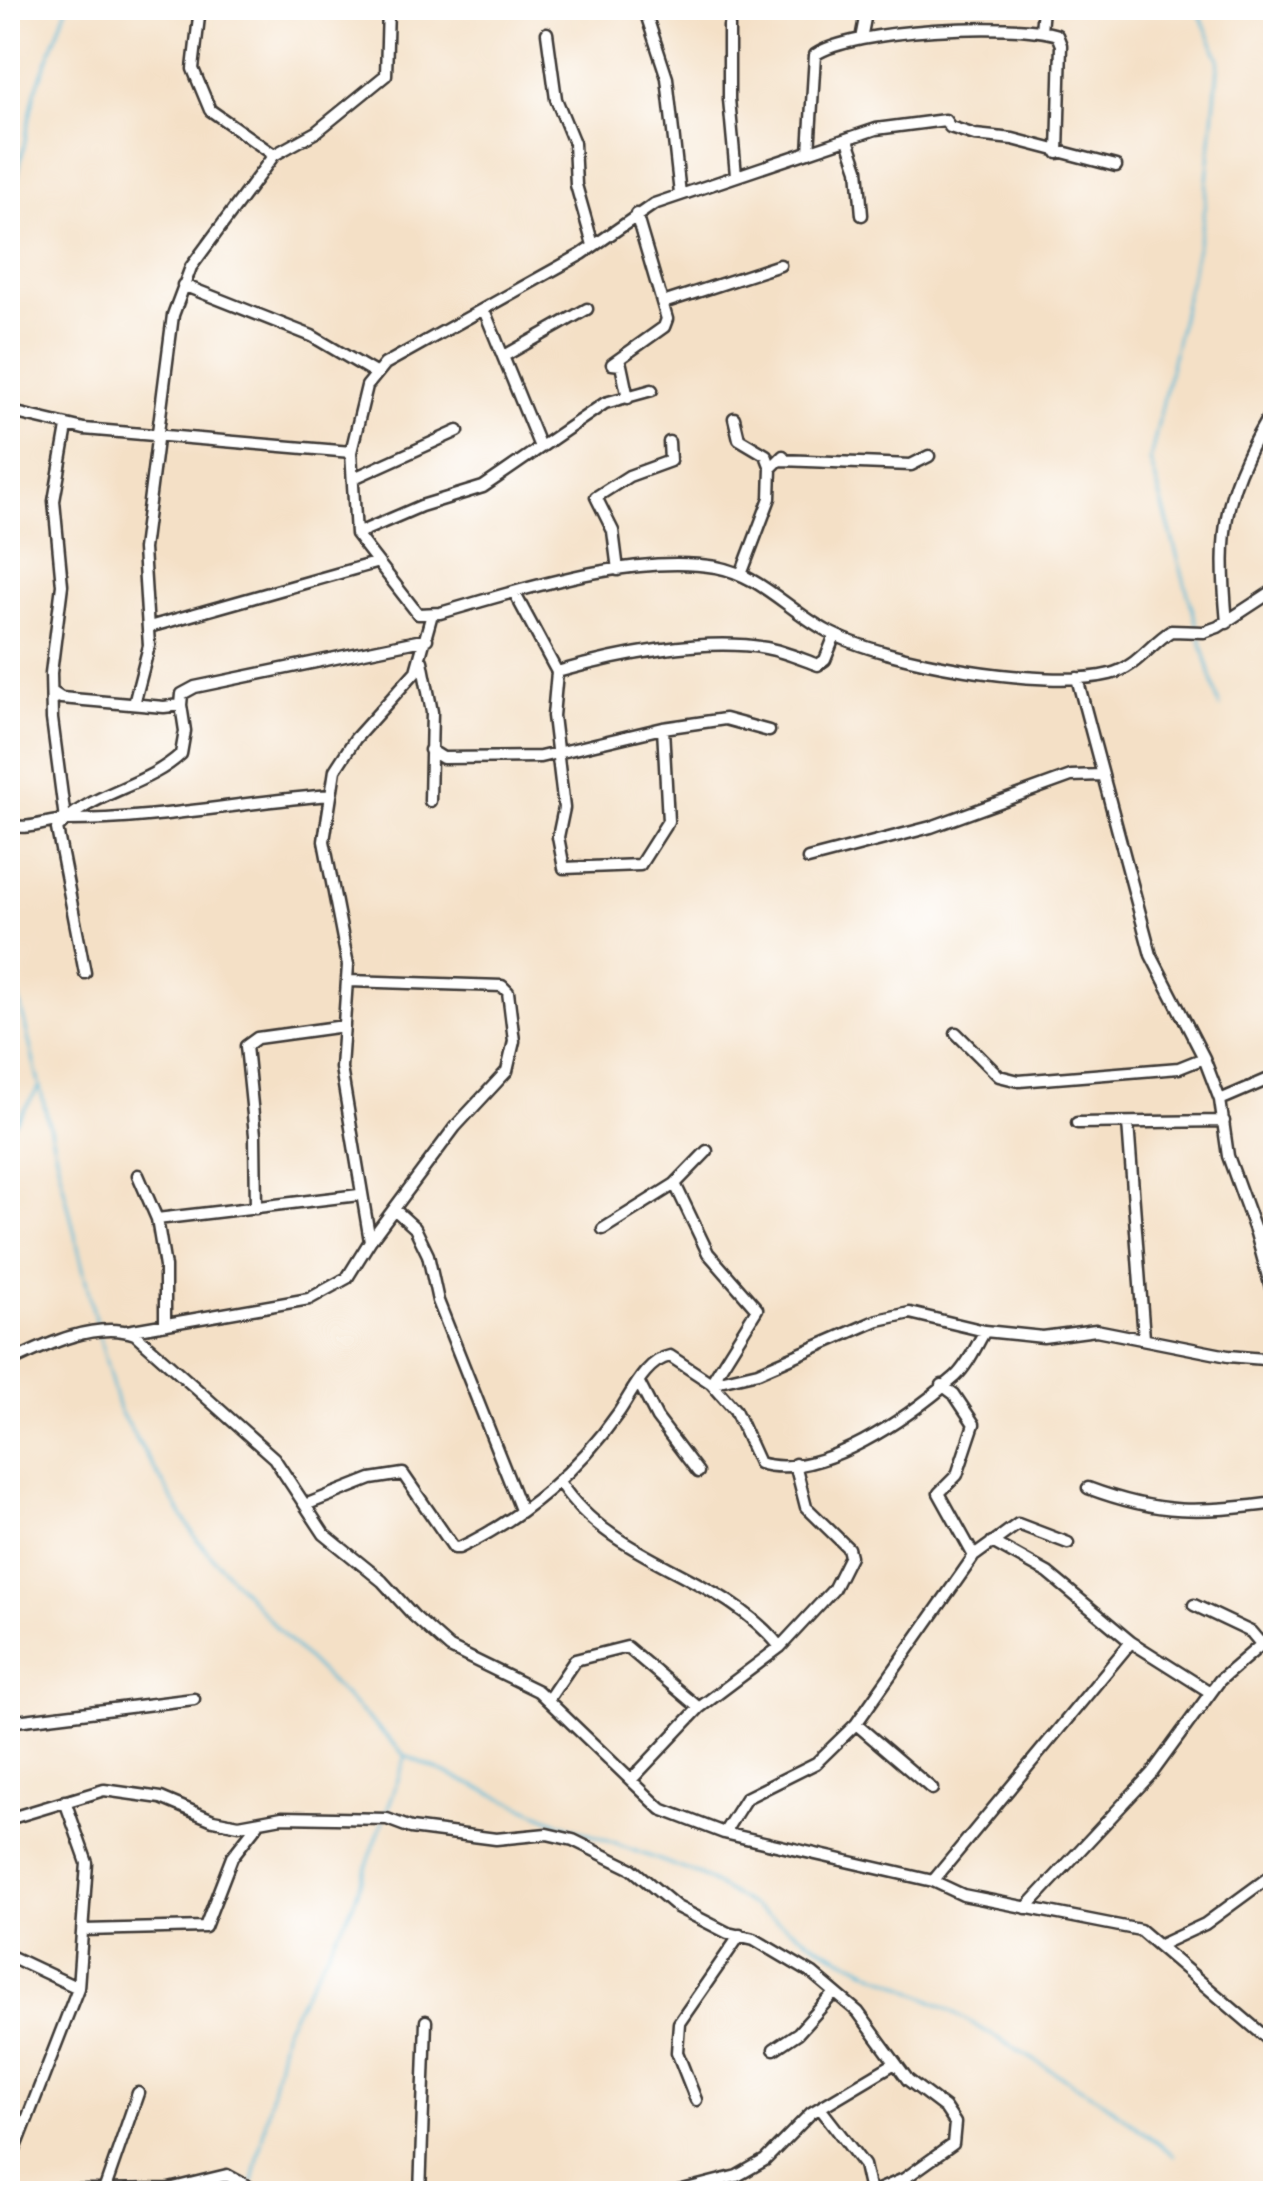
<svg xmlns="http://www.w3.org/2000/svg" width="1283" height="2201" font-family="'Gochi Hand',sans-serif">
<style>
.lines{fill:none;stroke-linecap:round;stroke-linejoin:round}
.stream{stroke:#58b8d7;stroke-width:2.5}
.street-casing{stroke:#3c3936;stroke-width:15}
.street{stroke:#fff;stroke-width:10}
</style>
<rect width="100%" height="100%" fill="#fff"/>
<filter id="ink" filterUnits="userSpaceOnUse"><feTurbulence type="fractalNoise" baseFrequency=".01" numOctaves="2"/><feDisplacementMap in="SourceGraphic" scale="20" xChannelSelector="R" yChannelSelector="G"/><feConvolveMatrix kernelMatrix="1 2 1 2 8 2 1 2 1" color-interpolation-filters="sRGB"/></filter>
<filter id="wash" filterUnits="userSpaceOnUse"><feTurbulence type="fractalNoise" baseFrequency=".0048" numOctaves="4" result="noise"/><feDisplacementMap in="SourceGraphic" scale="40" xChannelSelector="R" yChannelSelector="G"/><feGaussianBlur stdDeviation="2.25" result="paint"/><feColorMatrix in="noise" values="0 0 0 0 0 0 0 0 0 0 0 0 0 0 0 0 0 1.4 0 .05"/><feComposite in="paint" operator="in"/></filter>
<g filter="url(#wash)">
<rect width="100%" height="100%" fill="#f4e0c6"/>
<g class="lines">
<path class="stream" d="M1197 8 1219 59 1203 221 1150 460 1198 629
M8 223 35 92 67 8
M1200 637 1220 708
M8 953 97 1327
M8 1133 38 1089
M99 1335 119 1410 197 1540 286 1638 406 1756 562 1824 700 1875 826 1950 943 2006 1098 2098 1174 2155
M386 1814 406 1756
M253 2182 285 2028 352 1907 383 1821"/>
</g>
</g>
<g filter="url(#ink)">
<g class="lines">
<defs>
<path id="street" d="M200 8 193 69 210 110 274 155
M644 8 667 78 680 194
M729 26V99L736 175
M1041 31 1043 8
M547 33 556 99 574 143 576 185 593 245
M861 39 867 8
M848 140 858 169 862 215
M809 152 815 55C852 29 1014 21 1057 35L1061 45 1058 153
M183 285 312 336 375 373
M663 303 780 265
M484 310 540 447
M506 355 587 309
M628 398 621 365 612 364 664 327 667 319 636 214
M8 411 84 429 351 452 356 534 418 614 440 613C521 590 632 553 716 567 760 575 788 610 827 631 884 662 1046 690 1110 674 1136 668 1149 645 1171 631L1204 632 1218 627 1276 589
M734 418 739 439 766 455 771 468
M351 452 367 386 385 364 582 254 654 204 876 129 945 120 950 127 975 135 1013 139 1116 166
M354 478 458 431
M356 534 421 506 483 487 605 403 652 390
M618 570 613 531 596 497 629 476 670 461 669 442
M742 572 770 498 771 468 783 456 781 460 911 465 929 456
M514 592 557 672 553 716 564 808 558 837 564 868 640 865 668 821 663 728
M1227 623C1218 525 1224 489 1276 404
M149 627 375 563
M422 661 432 712 430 801
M557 672C617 655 703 637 766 648 783 651 801 659 818 665L825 660 835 635
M1077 678 1151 955 1204 1058 1220 1100 1228 1156 1256 1233 1276 1306
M52 692 61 698 164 707 181 705 182 694 195 687 427 639
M134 704 149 646 143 549 173 315 191 267 274 155 316 132 386 75 388 8
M430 750 443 758 540 757 663 728 725 719 769 731
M65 819 52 719 51 673 62 585 54 501 67 427
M8 825C31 831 47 820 68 820 156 820 242 802 330 795
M808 859 931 827 1071 776 1102 775
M85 973 57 829C88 793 146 787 181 754L185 731 181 705
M349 981 502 986 508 992 514 1041 507 1071 455 1127 370 1241
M956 1033 999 1076 1019 1081 1179 1068 1204 1058
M1220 1100 1276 1076
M1077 1123 1224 1121
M1128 1123 1144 1338
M138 1175 157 1219
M675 1184 708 1253 757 1309 711 1383
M256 1208 255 1135 246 1046 257 1038 344 1026
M394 1209 415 1228 428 1255 438 1301 521 1510
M603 1229 675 1184 707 1151
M1256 1233 1276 1224
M165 1323V1267L157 1219 359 1195
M127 1331 309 1299 347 1278 370 1241 341 1068 348 965 324 841 335 770 355 739 416 671 432 614
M8 1363C43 1346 95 1320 135 1334L274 1458 324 1534 382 1581 414 1616 450 1648 538 1691 661 1809 724 1833 933 1881 963 1895 1140 1930 1276 2046
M639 1383 657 1418 698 1472
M711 1383 758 1372 878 1320 910 1313 985 1331 1043 1337 1096 1330 1228 1356 1276 1360
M942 1385 954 1394 974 1424 957 1475 939 1493 974 1556
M560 1483C613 1564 722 1573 780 1647
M1088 1488C1160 1515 1200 1513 1276 1503
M305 1505 371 1479 403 1474 454 1548H459C523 1518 579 1470 619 1412 632 1393 645 1361 670 1356L711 1383 735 1410 759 1463C820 1482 911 1415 955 1377 968 1365 976 1346 985 1331
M992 1542 1048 1573 1131 1642 1210 1692
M1194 1605 1251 1632 1262 1645
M548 1700 575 1660 627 1647 699 1708
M8 1722 194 1699
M856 1724 932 1789
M632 1779 699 1708 780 1647 833 1590 850 1556 848 1548 806 1507 795 1464
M8 1819 104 1790 161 1798 213 1820 239 1825 282 1817 387 1819 411 1828 496 1839 547 1834 573 1840 632 1869 677 1907 728 1933 754 1939 813 1974 858 2012 908 2080 945 2108 955 2123 953 2144 904 2179 869 2194
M724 1833 746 1798 816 1763 856 1724 974 1556 1018 1524 1068 1543
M933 1881 1131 1642
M1026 1908 1152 1773 1220 1680 1276 1632
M84 1930 205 1927 232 1857 258 1824
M1162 1944 1205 1924 1276 1872
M8 1955 78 1988
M774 2049 798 2033 834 1993
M696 2100 677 2052 679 2023 740 1935
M820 2108 864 2165 870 2192
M8 2168 78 1988 87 1863 65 1801
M8 2191 169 2189 227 2175 262 2194
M104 2191 138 2093
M420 2194 426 2021
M667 2194 737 2176 765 2160 811 2113 895 2063"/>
</defs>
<use href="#street" class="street-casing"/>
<use href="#street" class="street"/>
</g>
</g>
<rect width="1283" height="2201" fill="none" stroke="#fff" stroke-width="40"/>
</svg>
